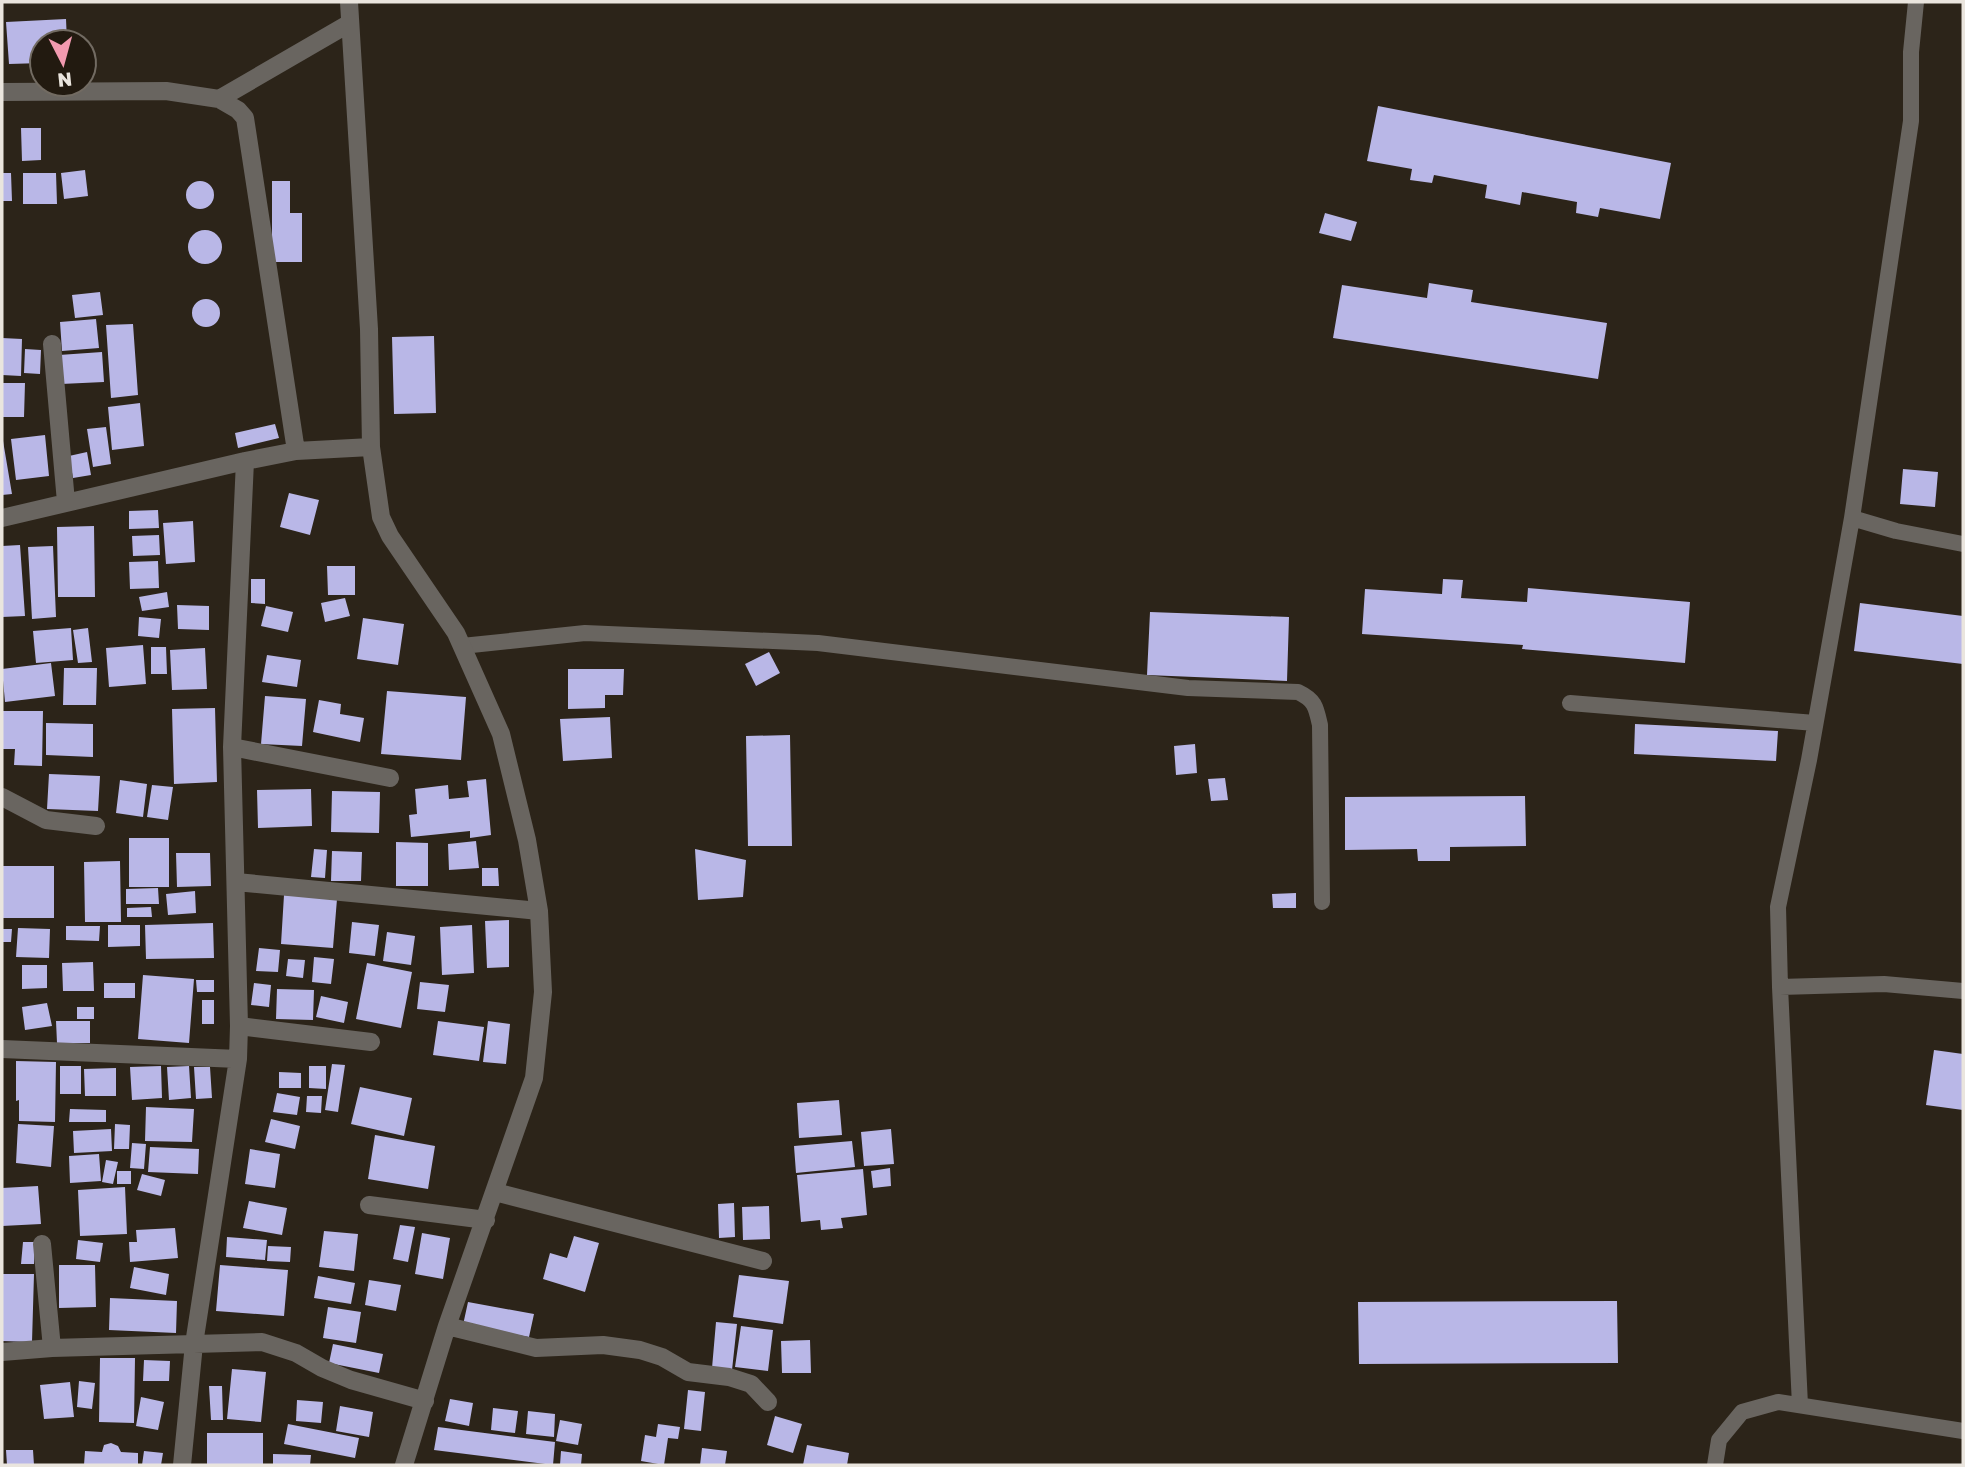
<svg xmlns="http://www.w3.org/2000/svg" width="1965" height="1467" font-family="'Golos Text',sans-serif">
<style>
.building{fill:#b9b7e7}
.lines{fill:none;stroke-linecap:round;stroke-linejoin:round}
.service{stroke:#696560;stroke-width:16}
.minor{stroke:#696560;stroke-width:18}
</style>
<rect width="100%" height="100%" fill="#2c2419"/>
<path class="building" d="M66 19 67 42H42V63L9 64 6 22Z
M1378 106 1671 163 1660 219 1600 208 1598 217 1576 213 1577 202 1522 192 1520 205 1485 198 1487 185 1434 175 1432 183 1410 180 1412 169 1367 161Z
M21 128H41V160L22 161Z
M85 170 88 196 64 199 61 173Z
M2 173H11L12 201H2Z
M23 173H56L57 204H23Z
M272 181H290V213H302V262H272Z
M186 195a14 14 0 1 1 28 0a14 14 0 1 1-28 0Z
M1325 213 1357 222 1351 241 1319 233Z
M188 247a17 17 0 1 1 34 0a17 17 0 1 1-34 0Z
M1429 283 1473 290 1471 302 1607 323 1598 379 1333 338 1342 285 1427 298Z
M100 292 103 315 75 318 72 295Z
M192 313a14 14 0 1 1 28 0a14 14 0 1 1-28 0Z
M96 319 99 348 62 351 60 322Z
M133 324 138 395 111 398 106 325Z
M434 336 436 413 394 414 392 337Z
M2 338 22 339 21 376 2 375Z
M25 349 41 350 40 374 24 373Z
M102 352 104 382 61 384 59 355Z
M2 383H25L24 417H2Z
M140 403 144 446 112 450 108 407Z
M275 424 279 438 238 448 235 433Z
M106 427 111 464 93 467 87 429Z
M2 435 12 494 2 495Z
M45 435 49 476 16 480 11 439Z
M87 452 91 475 73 478 69 456Z
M1903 469 1938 472 1935 507 1900 504Z
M289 493 319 500 310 535 280 527Z
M158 510 159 528 129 529V511Z
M193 521 195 562 166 564 163 523Z
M94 526 95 597H58L57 527Z
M159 535 160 555 133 556 132 536Z
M20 545 25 616 2 617V546Z
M53 546 56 617 32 619 28 547Z
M158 561 159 588 130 589 129 562Z
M327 566H355V595H328Z
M251 579H265V604L251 603Z
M1443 579 1463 580 1461 598 1527 602 1528 588 1690 602 1685 663 1522 649 1523 645 1362 634 1365 589 1442 594Z
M167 592 169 607 142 611 139 597Z
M345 598 350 616 325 622 321 603Z
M1860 603 1963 616V664L1854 651Z
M177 605 209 606V630L178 629Z
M266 606 293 612 288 632 261 626Z
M1150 612 1289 617 1287 681 1147 675Z
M139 617 161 619 159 638 138 636Z
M363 618 404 624 398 665 357 659Z
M71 628 73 660 36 663 33 631Z
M88 628 92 662 78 663 73 630Z
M143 645 146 684 109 687 106 648Z
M151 647H166L167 674H151Z
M205 648 207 689 172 690 170 650Z
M769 652 780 673 756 686 745 664Z
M267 655 301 660 297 687 262 682Z
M51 663 55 696 5 702 2 669Z
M64 668H97L96 705H63Z
M568 669H624L623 695H605V708L568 709Z
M387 691 466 697 461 760 381 754Z
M265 696 306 699 302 746 261 744Z
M319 700 341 704 340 714 364 718 360 742 313 732Z
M215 708 217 782 174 784 172 709Z
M2 711H43L42 766 14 765 15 749H2Z
M610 717 612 758 563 761 560 719Z
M46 723 93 724V757L46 755Z
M1635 724 1778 731 1776 761 1634 754Z
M790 735 792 846H748L746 736Z
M1195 744 1197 773 1176 775 1174 746Z
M49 774 100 776 98 811 47 809Z
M1225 778 1228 800 1211 801 1208 779Z
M486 779 491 835 470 838V831L411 837 409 815 417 814 415 789 448 785 449 799 469 797 467 781Z
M120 780 147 784 143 817 116 813Z
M152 785 173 787 168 820 147 817Z
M311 789 312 826 258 828 257 790Z
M332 791 380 792 379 833 331 832Z
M1525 796 1526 846 1450 847V861H1418L1417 849 1345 850V797Z
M129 838H169V887H129Z
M476 841 479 868 449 870 448 844Z
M396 842 428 843V886H396Z
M314 849 327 850 325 878 311 877Z
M695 849 746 860 743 897 698 900Z
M332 851 362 852 361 881H331Z
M176 853H210L211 886 177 887Z
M120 861 121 922H85L84 862Z
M2 866H54V918H2Z
M482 868H498L499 886H482Z
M158 888 159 904H126V889Z
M195 891 196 913 168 915 166 894Z
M1296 893V908H1273L1272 894Z
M284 895 337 899 333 948 281 944Z
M151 907 152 917H127V908Z
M509 920V967L487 968 485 921Z
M352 922 379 925 375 956 349 953Z
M213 923 214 958 146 959 145 925Z
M108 925H140V946L108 947Z
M472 925 474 973 442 975 440 927Z
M66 926H100L99 941 66 940Z
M18 928 50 929 49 958 16 957Z
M2 929H12L11 942H2Z
M387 932 415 936 411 965 383 961Z
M259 948 280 950 278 972 256 971Z
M314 957 334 959 331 984 312 982Z
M288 959 305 960 303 978 286 976Z
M93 962 94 991H63L62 963Z
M367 963 412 972 401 1028 356 1019Z
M22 965H47V988L22 989Z
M143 975 194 979 189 1043 138 1039Z
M196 980H214V992H197Z
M420 982 449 985 445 1012 417 1009Z
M104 983H135V998H104Z
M254 983 271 985 269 1007 251 1005Z
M277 989 314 990 313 1020 276 1019Z
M321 996 348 1002 344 1023 316 1017Z
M202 1000H214V1024H202Z
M47 1003 52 1026 25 1030 22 1007Z
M77 1007H94V1019H77Z
M56 1021H90V1043H57Z
M438 1021 484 1027 479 1061 433 1055Z
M488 1021 510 1024 506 1064 483 1062Z
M1934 1050 1963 1054V1110L1926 1105Z
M16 1061 56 1062 55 1122 19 1121V1100L16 1101Z
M332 1064 345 1065 338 1112 325 1110Z
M60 1066H81V1094H60Z
M161 1066 162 1098 132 1100 130 1067Z
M189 1066 191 1098 169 1100 167 1067Z
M309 1066H326V1089L309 1088Z
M194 1067H210L212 1098 196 1099Z
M116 1068V1096H85L84 1069Z
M279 1072 301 1073V1088H279Z
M360 1087 412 1098 404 1136 351 1124Z
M277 1093 300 1097 297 1115 273 1112Z
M307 1096H322L321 1113 306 1112Z
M839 1100 842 1135 799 1138 797 1103Z
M146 1107 194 1109 192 1142 145 1141Z
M70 1109 106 1110V1122H69Z
M271 1119 300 1126 295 1149 265 1142Z
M18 1124 54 1126 51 1167 16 1163Z
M115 1124 130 1125 129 1149H114Z
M111 1129 112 1151 74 1153 73 1131Z
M891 1129 894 1164 864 1166 861 1132Z
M375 1135 435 1146 428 1189 368 1179Z
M852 1141 855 1167 796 1173 794 1146Z
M132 1143 146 1144 144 1169 130 1168Z
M150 1147 199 1149 198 1174 148 1172Z
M250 1149 280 1154 275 1188 245 1184Z
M99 1154 101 1181 70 1183 69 1156Z
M106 1160 118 1162 113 1184 102 1182Z
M890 1168 891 1186 873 1188 871 1171Z
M863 1169 867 1215 841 1218 843 1228 821 1230 820 1220 801 1222 797 1175Z
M117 1171H131V1184H117Z
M142 1174 165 1180 161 1196 137 1190Z
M38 1186 41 1224 2 1226V1188Z
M125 1187 127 1234 80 1236 78 1190Z
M249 1201 287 1208 282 1235 243 1228Z
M734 1203 735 1237 719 1238 718 1204Z
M769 1206 770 1239 743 1240 742 1207Z
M400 1225 415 1227 408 1262 393 1259Z
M175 1228 178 1258 130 1262 129 1242H137L136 1230Z
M324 1231 358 1234 354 1271 319 1267Z
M422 1233 450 1238 443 1279 415 1274Z
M574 1236 599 1243 585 1292 543 1279 550 1253 567 1258Z
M227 1237 267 1240 265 1260 226 1257Z
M78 1240 103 1243 100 1262 76 1259Z
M23 1242H35L34 1264H21Z
M268 1246 291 1247 290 1262 267 1261Z
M59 1265H95L96 1307 59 1308Z
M220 1265 288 1270 284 1316 216 1311Z
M134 1267 169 1274 166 1295 130 1288Z
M3 1274H34L32 1342 2 1341Z
M739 1275 789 1281 783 1324 733 1317Z
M318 1276 355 1283 351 1304 314 1298Z
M369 1280 401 1285 396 1311 365 1305Z
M110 1298 177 1301 176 1333 109 1330Z
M1617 1301 1618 1363 1359 1364 1358 1302Z
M468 1302 534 1314 529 1337 463 1325Z
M328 1307 361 1312 356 1343 323 1338Z
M716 1322 737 1324 732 1370 712 1368Z
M741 1326 773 1330 768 1371 735 1367Z
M810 1340 811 1373H782L781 1341Z
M333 1344 383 1354 379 1373 329 1363Z
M100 1358H135L134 1423 99 1422Z
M144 1360 170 1361 169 1381H143Z
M232 1369 266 1372 261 1422 227 1419Z
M79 1381 95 1383 92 1409 77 1407Z
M70 1382 74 1417 44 1419 40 1385Z
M209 1386H222L223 1420H211Z
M688 1390 705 1392 701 1431 684 1429Z
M141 1397 164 1402 158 1430 136 1426Z
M450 1399 473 1403 469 1426 445 1421Z
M297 1400 323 1402 321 1423 296 1421Z
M340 1406 373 1412 369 1437 336 1431Z
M493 1408 518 1411 515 1433 491 1430Z
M528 1411 555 1414 554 1437 526 1434Z
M775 1416 802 1424 793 1453 767 1445Z
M560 1420 582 1424 578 1445 556 1441Z
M288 1424 359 1438 355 1458 284 1444Z
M658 1424 680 1427 678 1439 668 1438 664 1465 641 1461 645 1435 656 1437Z
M438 1427 555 1442 553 1465 434 1450Z
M207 1433H263V1465H207Z
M111 1443 118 1446 121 1452 138 1453V1465H84L85 1451 102 1452 104 1445Z
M807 1445 849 1453 847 1465H803Z
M702 1448 727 1451 725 1465H700Z
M6 1450H33L34 1465H7Z
M144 1451 163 1453 161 1465H142Z
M561 1451 582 1454 581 1465H560Z
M273 1454 311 1455 310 1465H273Z"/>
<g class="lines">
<path class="service" d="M1916 2 1911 52V121L1852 518 1896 531 1963 544
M462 646 585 633 818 643 1188 688 1298 692C1315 700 1316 707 1320 725L1322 902
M1570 703 1815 723
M1780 987 1778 907 1809 760 1852 518
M1800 1405 1780 987 1884 984 1963 991
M1715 1465 1719 1440 1742 1412 1778 1402 1963 1431"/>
<path class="minor" d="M349 2 369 329 371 447 381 517 390 536 456 633 501 734 527 840 539 911 543 992 534 1078 447 1326 404 1465
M2 92 166 91 219 99 238 110 245 118 296 451
M219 99 350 23
M52 344 66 502
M2 518 245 461 296 451 371 447
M232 747 390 778
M2 797 46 820 96 826
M236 882 539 911
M239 1026 371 1042
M2 1049 238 1059
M495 1192 763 1261
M369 1205 486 1220
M42 1244 52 1348
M447 1326 536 1348 603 1345 640 1350 662 1357 688 1372 729 1377 751 1384 768 1402
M2 1352 52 1348 262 1342 296 1353 322 1368 351 1380 425 1401
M182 1465 194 1344 238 1059 239 1026 232 747 245 461"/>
</g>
<rect width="1965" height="1467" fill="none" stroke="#eae5de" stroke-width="7"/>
<g transform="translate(63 63) rotate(174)"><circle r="33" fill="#221a10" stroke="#726b62" stroke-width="2"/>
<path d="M0-5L12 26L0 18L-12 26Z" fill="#f29ab0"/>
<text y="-10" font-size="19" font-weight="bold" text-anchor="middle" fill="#eae5de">N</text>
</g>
</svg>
